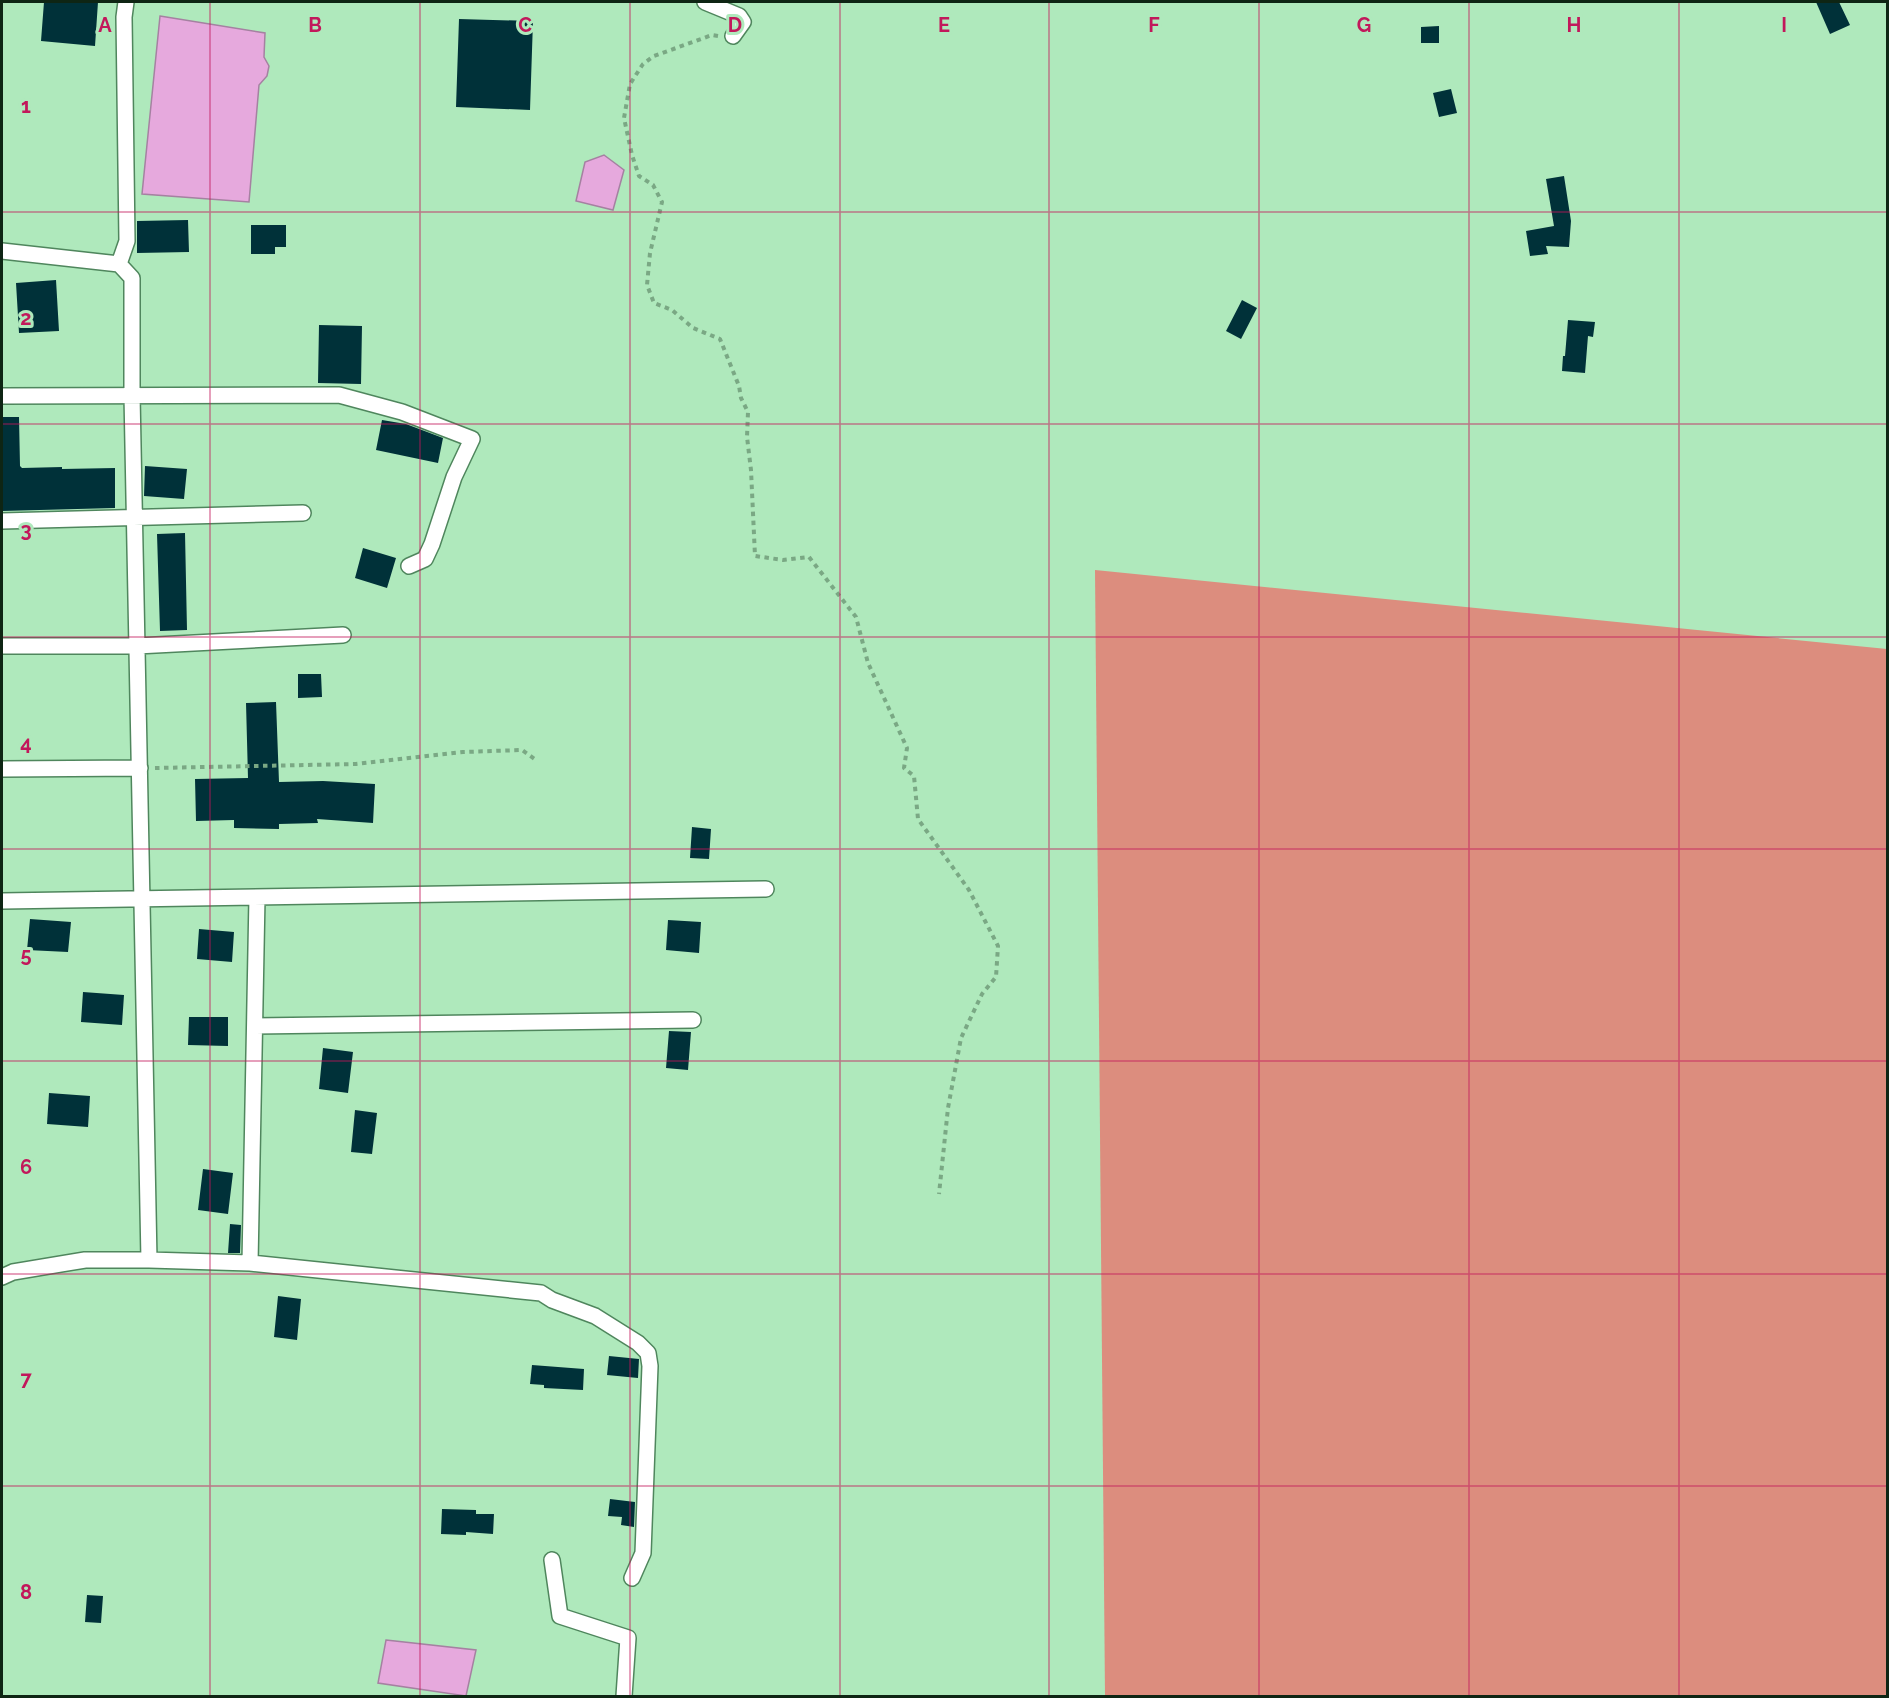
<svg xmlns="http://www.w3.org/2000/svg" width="1889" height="1698" font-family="Raleway,sans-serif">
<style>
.forest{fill:#dc8d7e}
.water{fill:#e6a9dd;stroke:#a581a1;stroke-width:1.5}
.building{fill:#003139}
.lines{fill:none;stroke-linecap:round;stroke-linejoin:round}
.minor-casing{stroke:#4f865d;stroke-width:18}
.path{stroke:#7aa884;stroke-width:4;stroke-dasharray:4.5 4.5;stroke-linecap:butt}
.minor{stroke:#fff;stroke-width:15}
.grid{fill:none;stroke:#c2185b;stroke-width:1.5;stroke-opacity:0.55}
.grid-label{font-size:20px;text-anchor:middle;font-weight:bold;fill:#c2185b;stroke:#afe9bc;stroke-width:6;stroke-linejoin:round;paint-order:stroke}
</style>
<rect width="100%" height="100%" fill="#afe9bc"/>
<path class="forest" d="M1095 570 1887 649V1696H1105Z"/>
<path class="water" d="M160 16 265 33 264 57 269 66 267 76 259 85 249 202 142 194Z
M604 155 624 170 613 210 576 201 585 162Z
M386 1640 476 1650 466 1696 378 1683Z"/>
<path class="building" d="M44 2H98L95 46 41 41Z
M1816 2H1839L1850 25 1830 34Z
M459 19 533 21 530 110 456 107Z
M1439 26V43H1421V27Z
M1451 89 1457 113 1439 117 1433 93Z
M1564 176 1571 221 1569 247 1546 246 1548 254 1530 256 1526 231 1554 226 1546 179Z
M188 220 189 252 137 253V221Z
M251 225H286V247H275V254H251Z
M56 280 59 331 19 333 16 283Z
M1242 300 1257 308 1241 339 1226 331Z
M1568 320 1595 322 1593 337 1588 336 1585 373 1562 371 1563 356H1565Z
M319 325 362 326 361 384 318 383Z
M2 417H19L20 466 22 468 62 467V469L115 468V508L2 511Z
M382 420 406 424 443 438 438 463 376 450Z
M145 466 187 469 184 499 144 496Z
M185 533 187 630 160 631 157 534Z
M363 548 396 558 387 588 355 578Z
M298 674H321L322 697 298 698Z
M276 702 279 782 323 781 375 784 373 823 317 819 318 823 279 824V829L234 828V820L196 821 195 779 248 778 246 703Z
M692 827 711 829 709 859 690 858Z
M30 919 71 922 68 952 27 950Z
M668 920 701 922 699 953 666 950Z
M199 929 234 932 232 962 197 959Z
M83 992 124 995 122 1025 81 1022Z
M189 1017H228V1046L188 1045Z
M669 1031 691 1032 688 1070 666 1068Z
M323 1048 353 1052 348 1093 319 1089Z
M49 1093 90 1096 88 1127 47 1124Z
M355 1110 377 1113 372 1154 351 1152Z
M203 1169 233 1173 228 1214 198 1210Z
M230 1224 241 1225 240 1253H228Z
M278 1296 301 1299 297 1340 274 1337Z
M609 1356 639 1359 638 1378 607 1375Z
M532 1365 584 1369 583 1390 544 1388V1385L530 1384Z
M610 1499 635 1502 634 1527 621 1525 622 1517 608 1516Z
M442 1509 476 1510V1514H494L493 1534 466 1532V1535L441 1534Z
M87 1595 103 1596 101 1623 85 1622Z"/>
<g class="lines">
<defs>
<path id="minor" d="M705 2 739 16 743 22 733 36
M2 251 119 264 132 278V395L149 1260
M119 264 127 241 124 17 126 2
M2 396 339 395 402 412 472 439 454 477 432 544 425 559 409 566
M2 521 303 513
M2 646H137L343 635
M2 769 140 768
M2 901 766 889
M255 1026 693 1020
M250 1263 257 897
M2 1277 13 1272 85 1260H149L250 1263 541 1293 552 1300 595 1316 638 1343 648 1353 650 1366 643 1553 632 1578
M552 1560 560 1616 628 1638 624 1696"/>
</defs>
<use href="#minor" class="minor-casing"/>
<path class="path" d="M718 36 712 35 654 56 643 64 630 84 624 118 632 155 639 176 653 185 662 202 650 253 647 285 654 303 672 310 693 328 720 339 739 386 741 398 748 412 747 437 751 470 755 556 783 560 809 557 856 617 868 663 907 748 904 768 914 776 918 819 969 890 998 946 996 977 982 994 961 1038 948 1108 939 1194
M155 768 356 764 463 752 522 750 536 760"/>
<use href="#minor" class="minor"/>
</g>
<path class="grid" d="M210 2V1696M420 2V1696M630 2V1696M840 2V1696M1049 2V1696M1259 2V1696M1469 2V1696M1679 2V1696M2 212H1888M2 424H1888M2 637H1888M2 849H1888M2 1061H1888M2 1274H1888M2 1486H1888"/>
<g class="grid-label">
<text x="105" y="32">A</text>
<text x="315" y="32">B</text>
<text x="525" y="32">C</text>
<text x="735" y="32">D</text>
<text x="944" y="32">E</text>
<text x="1154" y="32">F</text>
<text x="1364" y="32">G</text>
<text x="1574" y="32">H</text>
<text x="1784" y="32">I</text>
<text x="26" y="113">1</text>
<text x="26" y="325">2</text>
<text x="26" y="537">3</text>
<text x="26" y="750">4</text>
<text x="26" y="962">5</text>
<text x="26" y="1174">6</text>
<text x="26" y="1386">7</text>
<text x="26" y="1599">8</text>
</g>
<rect width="1889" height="1698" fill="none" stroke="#0e2514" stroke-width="6"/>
</svg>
